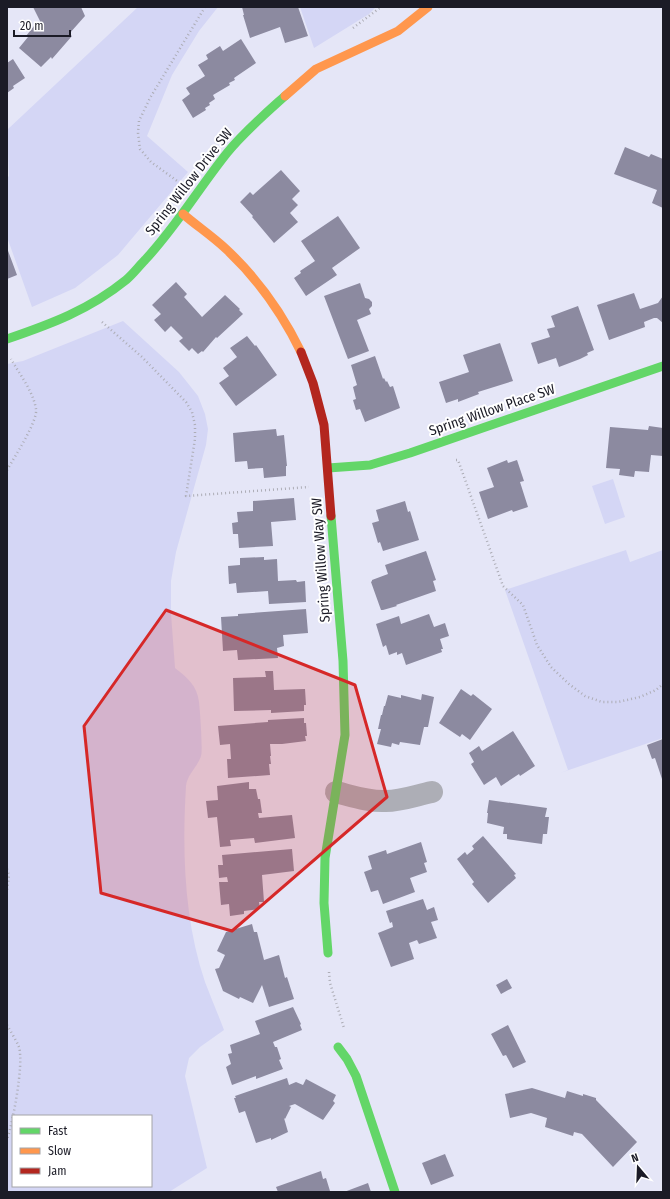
<svg xmlns="http://www.w3.org/2000/svg" width="670" height="1199" font-family="'Fira Sans Condensed',sans-serif">
<style>
.green{fill:#d4d6f5;fill-rule:evenodd}
.building{fill:#8c8aa0}
.lines{fill:none;stroke-linecap:round;stroke-linejoin:round}
.path{stroke:#adadb6;stroke-width:2.5;stroke-dasharray:1 3;stroke-linecap:butt}
.street{stroke:#adaeb6;stroke-width:22}
.fast{stroke:#63d668;stroke-width:9}
.slow{stroke:#ff974d;stroke-width:9}
.jam{stroke:#b3261e;stroke-width:9}
.marked{fill:#d62828;fill-opacity:0.2;stroke:#d62828;stroke-width:3;stroke-linejoin:round}
.labels{text-anchor:middle;dominant-baseline:central;stroke-width:4;stroke-linejoin:round;paint-order:stroke}
.street-label{font-size:14px;fill:#1b1b26;stroke:#fff}
</style>
<rect width="100%" height="100%" fill="#e5e6f7"/>
<path class="green" d="M138 7H218L199 31 172 75 147 136 188 172 118 255 75 288 32 307 7 237V178L9 176 7 130Z
M300 7H376L369 14 314 48Z
M123 321 179 372 198 396 205 414 208 429 206 445 176 552 171 581V614L175 668C188 678 197 686 199 702 200 710 203 751 201 756 198 766 187 775 186 786 182 851 184 920 205 982 211 998 218 1014 224 1030L200 1047 189 1058 185 1076 207 1168 169 1192H7V364L23 361ZM13 1116H151V1186H13Z
M613 479 625 517 605 524 592 486Z
M626 550 630 562 663 550V738L560 773 568 770 505 590Z"/>
<path class="building" d="M33 7H81L85 16 69 34 72 36 52 59 51 57 41 67 19 48 28 37 26 36 34 26 36 28 41 23Z
M242 7H298L308 36 285 43 280 27 250 38 243 15H244Z
M241 39 256 63 234 78 235 80 229 83 230 85 213 95 215 99 209 103 210 105 205 108 206 110 193 118 182 100 190 94 186 88 205 76 198 65 208 59 206 55 220 46 223 51Z
M13 59 25 78 13 86 14 88 7 93V63Z
M625 147 649 157 651 154 663 159V208L652 203 657 190 614 174Z
M281 170 300 191 292 199 298 205 290 213 298 222 274 243 252 217 253 216 240 202 250 192 253 195Z
M338 216 360 248 332 268 337 275 306 296 294 278 301 273 300 271 315 261 301 241Z
M7 248 17 275 7 279Z
M176 282 187 294 184 297 202 317 225 295 240 309 239 310 243 314 217 338 216 337 203 352 202 351 198 354 192 348 189 351 179 341 183 338 171 326 165 332 154 320 161 314 152 305Z
M360 283 365 298 369 299 372 302V306L369 309 371 314 357 320 369 351 348 359 324 296Z
M634 293 640 309 658 303 663 296V323L657 318H654L644 322 645 327 609 340 597 305Z
M578 306 594 350 587 353 588 355 580 359 559 367 556 358 538 364 531 343 550 337 547 329 555 327 551 316Z
M247 336 255 346 256 345 277 375 236 406 219 383 229 376 223 368 237 357 230 348Z
M500 343 513 381 478 392 479 394 458 402V399L446 403 439 382 469 372 463 355Z
M375 356 383 379 384 378 386 382 387 381 390 387 393 386 400 408 365 422 360 409 356 410 353 400 356 399 353 387 357 385 351 365Z
M649 426 663 428V456L651 455 649 472 635 471 634 477 619 475 620 469 606 468 610 427 648 430Z
M276 429 277 436 284 435 287 466H286V476L264 478 263 468 248 469 247 461 235 462 233 433Z
M507 460 508 463 517 460 524 481 520 482 528 507 513 512 512 510 488 519 479 492 494 487 487 468Z
M294 498 296 520 271 522 273 546 239 548 238 534H233L232 523 238 522 237 512 253 511V501Z
M405 501 408 512 410 511 419 540 383 551 380 542 378 543 372 523 379 521 376 510Z
M426 551 436 580 433 581 436 591 396 605 397 606 383 610H381L371 582 372 581V580L388 574 385 565Z
M264 557V560L277 559 278 581 296 580 297 582 305 581 306 602 269 604 268 591 237 593 236 583 229 584 228 566 240 565V558Z
M306 609 308 633 283 635 284 646 277 648 278 658 238 660 237 650 223 651 221 617 238 616V614Z
M429 614 434 627 445 623 449 636 440 639 443 649H441L442 652 406 665 402 653 397 655V652L389 655 386 645 383 647 376 624 399 616 401 624Z
M265 671H273L274 690 305 689 306 705H304V711L271 713V710L234 711 233 678 266 677Z
M461 689 471 696 473 694 492 709 470 740 462 734 460 737 439 723Z
M422 694 434 697 428 727H424L420 745 400 742 399 745 392 743 391 747 377 744 381 729H378L381 715H382L384 706H385L388 695 401 698V695L421 700Z
M304 718V723H306L307 736H305L306 741 282 744H270L271 756H270L271 764H269L270 775 228 778 227 759H231L230 744 220 745 218 726 268 722V720Z
M513 731 535 766 520 776 519 774 501 786 496 777 484 785 471 764 474 762 469 753 479 746 482 751Z
M663 739V782L655 758 652 759 647 745Z
M249 782V789H256L258 799H260L262 813H258L259 818 292 815 295 838 255 843 254 838 230 840 231 846 220 847 217 817 208 818 206 801 218 800 217 786Z
M489 800 547 808 545 817H549L547 834H543L542 844 507 839V834H503L504 827 487 823 488 813H487Z
M483 836 516 874 514 875 516 878 488 903 472 884 474 882 457 859 465 852 467 855 474 849 472 846Z
M421 842 427 862 424 863 427 872 410 878 415 892 383 904 378 890 371 892 364 872 372 869 368 856 386 850 387 854Z
M292 849 294 871 262 875 264 902H259L260 909 244 911V914L230 916 229 904 221 905 219 882H228L227 877 219 878 218 865H223L222 855Z
M423 899 427 910 434 907 438 920 431 922 437 938 419 944 417 940 409 943 414 959 391 967 378 933 393 927 392 922 390 923 386 911Z
M252 924 254 932H257L264 960 279 955 285 978 287 977 294 999 269 1007 262 985 253 1003 240 997 239 999 223 991 215 969 219 968 225 955 217 951 226 932Z
M507 979 512 988 501 994 496 985Z
M293 1007 301 1024 300 1025 302 1030 273 1042 275 1047H277L281 1059 279 1060 283 1069 256 1079V1076L232 1085 226 1067 231 1064 228 1054 232 1053 230 1045 260 1034 255 1021Z
M508 1025 526 1062 513 1068 506 1055 503 1056 491 1034Z
M287 1078 289 1085 296 1082 303 1085 306 1079 336 1095 333 1101 335 1103 323 1120 295 1104 289 1106 291 1107 285 1119 284 1118 288 1132 271 1140V1138L256 1143 245 1111 239 1113 234 1098H236L235 1096Z
M532 1088 565 1098 567 1091 583 1096V1094L596 1098V1100L637 1142 613 1167 582 1134 574 1132 573 1136 545 1127 547 1118 531 1113 510 1118 505 1094Z
M445 1154 454 1176 431 1185 422 1163Z
M321 1171 323 1179 326 1178 330 1191 278 1192 276 1187Z
M368 1183 371 1192H344Z"/>
<g class="lines">
<path class="path" d="M353 28 381 7
M180 183 151 162 140 149 138 133 139 121 150 98 205 7
M102 322 142 357 186 402 192 412 195 425V439L186 496 309 487
M456 460H458L503 586 523 605 537 645 551 667 569 684 585 696 602 702H618L640 697 656 690 663 684
M7 470C14 458 38 421 36 409 33 391 20 375 11 359
M7 869 9 875 7 891
M329 972 330 983 344 1028
M7 1025C11 1032 16 1040 19 1047 24 1065 13 1121 7 1140"/>
<path class="street" d="M336 792C352 796 369 802 386 801 401 801 417 795 432 792"/>
<path class="fast" d="M7 339C51 324 89 310 126 280 133 274 139 266 145 260 176 227 199 188 227 153 244 132 265 114 285 96
M328 468 370 465 410 453 663 366
M328 953 324 903 325 858 345 735 343 661 331 516
M338 1047 347 1059 356 1076 395 1192"/>
<path class="slow" d="M285 96 316 69 398 31 428 7
M183 214C197 226 212 236 226 249 257 278 282 313 301 352"/>
<path class="jam" d="M301 352 313 383 324 425 331 516"/>
</g>
<path class="marked" d="M166 610 355 685 387 797 232 931 101 893 84 726Z"/>
<g class="labels">
<g class="street-label">
<text transform="translate(189 182) rotate(-52)">Spring Willow Drive SW</text>
<text transform="translate(492 410) rotate(-19)">Spring Willow Place SW</text>
<text transform="translate(321 560) rotate(-94)">Spring Willow Way SW</text>
</g>
</g>
<rect width="670" height="1199" fill="none" stroke="#1b1b26" stroke-width="16"/>
<rect x="12" y="1115" width="140" height="72" fill="#ffffff" stroke="#a4a4a8"/>
<rect x="20" y="1128" width="20" height="6" fill="#63d668" stroke="#a4a4a8"/>
<text x="48" y="1135" font-size="12" fill="#1b1b26">Fast</text>
<rect x="20" y="1148" width="20" height="6" fill="#ff974d" stroke="#a4a4a8"/>
<text x="48" y="1155" font-size="12" fill="#1b1b26">Slow</text>
<rect x="20" y="1168" width="20" height="6" fill="#b3261e" stroke="#a4a4a8"/>
<text x="48" y="1175" font-size="12" fill="#1b1b26">Jam</text>
<g transform="translate(638 1167) rotate(341)" stroke="#ffffff" stroke-width="3" paint-order="stroke">
<path d="M0-3L7 15L0 10L-7 15Z" fill="#1b1b26"/>
<text y="-6" font-size="11" font-weight="bold" text-anchor="middle" fill="#1b1b26">N</text>
</g>
<path d="M14 30v6h56v-6" fill="none" stroke="#1b1b26" stroke-width="2"/>
<text x="20" y="30" font-size="12" fill="#1b1b26" stroke="#ffffff" stroke-width="3" paint-order="stroke">20 m</text>
</svg>
